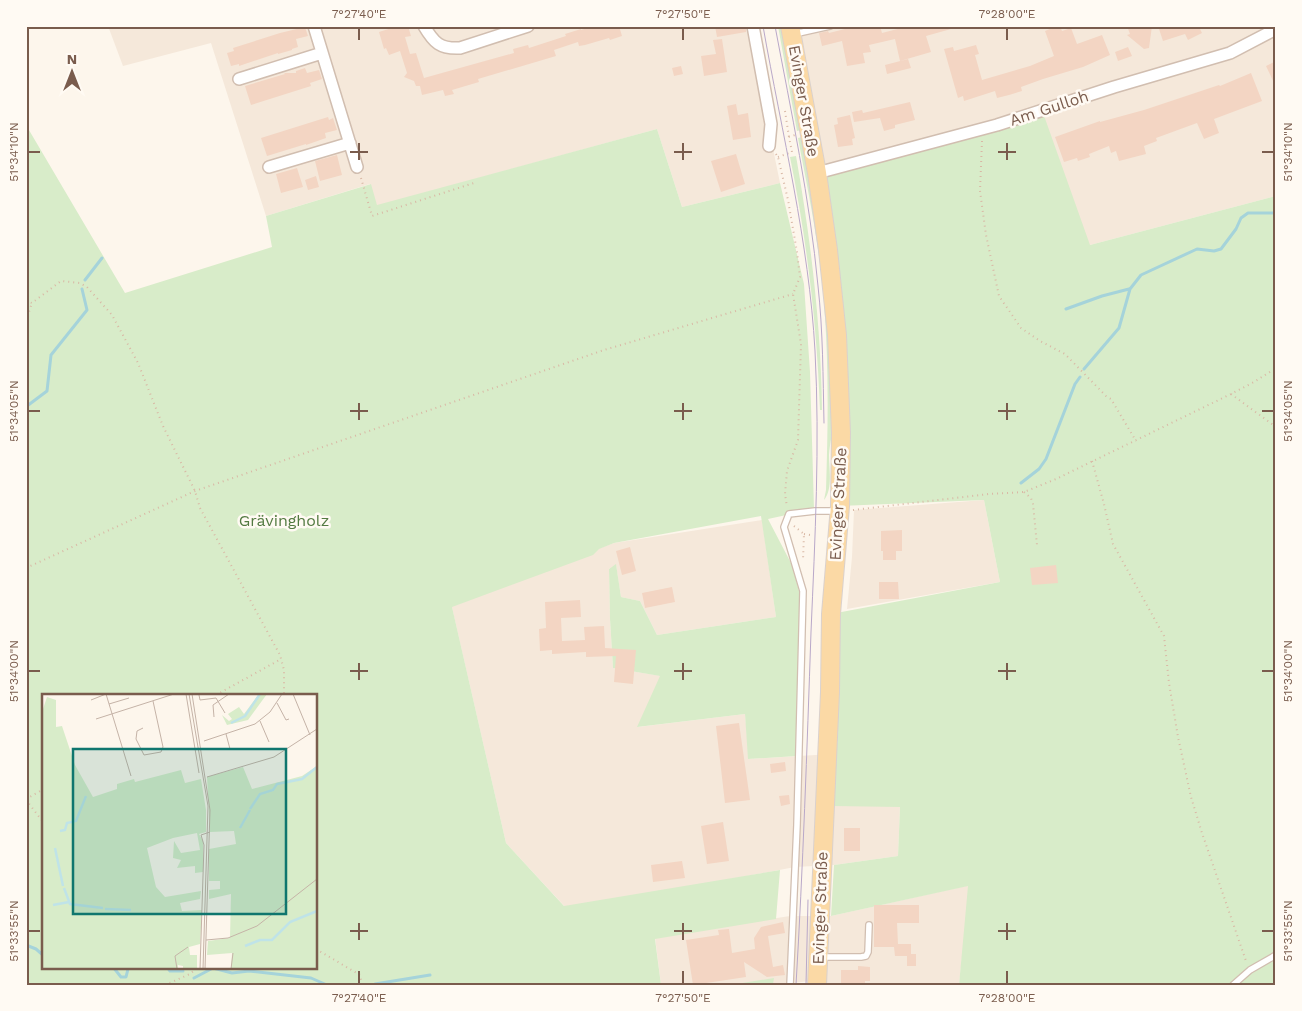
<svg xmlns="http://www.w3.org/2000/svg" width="1302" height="1011" font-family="'Work Sans',sans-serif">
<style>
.residential{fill:#f5e8da}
.green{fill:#d8ecc9;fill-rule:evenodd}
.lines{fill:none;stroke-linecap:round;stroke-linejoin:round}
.stream{stroke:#a5d3da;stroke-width:3}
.building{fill:#f3d5c3}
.service-casing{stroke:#d1beb0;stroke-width:8}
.minor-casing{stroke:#d1beb0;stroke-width:14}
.primary-casing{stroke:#dad1cd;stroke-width:20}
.path{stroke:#d9b8a5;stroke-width:2;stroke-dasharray:1 4;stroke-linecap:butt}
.service{stroke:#fff;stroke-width:5.5}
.minor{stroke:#fff;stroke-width:11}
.primary{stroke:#fbd9a5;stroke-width:18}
.tram{stroke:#b9a8c9;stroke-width:1}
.ticks{fill:none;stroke:#7a5c4d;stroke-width:2}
.labels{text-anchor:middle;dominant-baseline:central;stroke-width:5;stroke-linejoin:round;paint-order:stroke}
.street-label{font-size:16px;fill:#7a5c4d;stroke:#fffaf3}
.park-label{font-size:16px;fill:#537a41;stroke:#fffaf3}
.inset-river{fill:none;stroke:#bfe3e8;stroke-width:2.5}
.inset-road{fill:none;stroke:#c5b3a7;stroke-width:1}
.view{fill:#0f766e;fill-opacity:0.15;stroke:#0f766e;stroke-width:2.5}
.inset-edge{fill:none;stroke:#7a5c4d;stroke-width:2.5}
.neatline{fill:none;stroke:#7a5c4d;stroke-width:2}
.ticks-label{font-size:12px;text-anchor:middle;fill:#7a5c4d}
</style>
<rect width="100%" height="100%" fill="#fdf6ec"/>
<path class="residential" d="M108 26H748L780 183 682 207 657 129 377 206 370 184 266 216 211 43 123 66Z
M797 26H1276V196L1090 245 817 173Z
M984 500 1000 582 847 609 852 557 854 510Z
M762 520 776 617 657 635 640 601 621 597 616 565 609 569 610 619 613 668 661 676 638 727 745 714 749 759 832 754 900 806 898 856 834 865 795 867 568 910 506 843 451 603 614 543Z
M970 885 959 985H812V981L770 985H661L655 937 790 916H831Z"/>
<path class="green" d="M778 26H782L801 130 797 131Z
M1042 110 1090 245 1276 196V985H959L968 886 831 916 834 865 898 856 900 807 832 806 831 614 1000 582 984 500 840 506 841 433 817 173Z
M26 125 125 293 272 247 266 216 371 184 377 205 657 129 682 207 780 183 804 284 810 372 814 509 768 519 792 565 800 595 797 756 748 759 745 714 637 727 660 676 613 668 610 619 609 569 616 564 621 597 640 601 657 635 776 617 761 516 614 543 599 549 593 555 452 607 506 843 564 906 780 870 776 919 655 939 661 985H26ZM44 695H316V967H44Z
M802 137C819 229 833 321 833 414 834 428 830 441 829 455 829 469 833 489 824 500L826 490C828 428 829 365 824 303 820 247 808 191 798 138Z
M796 156C811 241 821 325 822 410H820C817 325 807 241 790 157Z
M774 978 773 984 786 983V985H730Z"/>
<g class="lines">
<path class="stream" d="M85 280 102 258
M1066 309 1102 296 1129 289
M1084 369 1119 328 1130 289 1141 275 1197 249 1214 251 1221 249 1236 229 1241 218 1248 213H1276
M26 413 27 406 47 391 51 355 87 310 82 289
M1021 483 1039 469 1046 459 1075 384 1080 377
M26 945 36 949 44 956
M113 967 121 977H126L128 969 132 967
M167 967 170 971H183
M194 978 213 968 232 973 249 971 311 978 327 985
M375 984 430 975"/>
</g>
<path class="building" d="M398 26H408L411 36 405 37 410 54 416 53 424 78 514 53 513 49 528 45 529 48 566 36 565 34 581 29V30L594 26H619L622 36 610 40 609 38 585 45 579 46 578 42 554 50 556 56 478 79 479 82 452 90 454 94 445 96 443 90 422 95 420 86H416L414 81 404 77 407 73 400 51 389 55 386 48 384 49 379 32Z
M715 26H746V32L717 37Z
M857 26H880L882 33 909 26H951V29L926 36 931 52 900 61 895 39 869 45 871 52 863 53 865 63 847 66 842 41 822 46 819 33 828 31 829 33Z
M1057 26H1060L1062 31 1071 28 1077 44 1102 35 1110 55 1083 67 1043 79 1021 87 1022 91 1009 95 997 98 995 91 964 101 963 96 958 98 944 49 953 47 954 51 976 45 979 54 975 55 982 80 1030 66 1054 56 1045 31Z
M1127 26H1152L1149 48 1144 49 1127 35 1130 34Z
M1158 26H1202V28L1200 29 1202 33 1188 40 1185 34 1163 41Z
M305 27 308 36 296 39 298 47 292 49V50L278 54V53L239 66V64L231 66 227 53 234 51 233 48 280 33Z
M722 39 727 72 704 76 701 56 716 54 713 40Z
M1128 47 1132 56 1118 61 1115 52Z
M908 59 911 68 887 74 885 65Z
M1276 61V87L1266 66Z
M681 66 683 74 674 76 672 68Z
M305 68 307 73 319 70 322 79 310 83 311 86 251 105 245 86 285 74 284 73H296V71Z
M1251 73 1262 101 1214 119 1219 133 1204 139 1197 123 1156 138 1157 141 1144 146 1146 154 1119 161 1116 151 1111 153 1109 146 1089 154 1090 157 1078 161 1077 158 1064 162 1055 137 1100 121V122L1144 110 1219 85 1220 86Z
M910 102 915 120 895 125V128L884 131 880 118 854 122 852 112 862 110 863 113Z
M736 104 738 115 748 113 751 137 733 140 727 106Z
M850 115 855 138 852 139 853 145 838 147 834 125 838 124 837 118Z
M328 117 329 120 333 118 337 130 325 133 326 138 306 145V144L267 156 261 138Z
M736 154 745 184 721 192 711 161Z
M337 155 342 175 320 181 315 161Z
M297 168 303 187 281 193 276 174Z
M316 176 319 187 308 190 305 180Z
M902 530V551H896V560H883V551H881V531Z
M630 547 636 571 622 575 616 551Z
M1056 565 1058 583 1032 585 1030 568Z
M879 582H898L899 599H879Z
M672 587 675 602 645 608 642 593Z
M580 600 581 617 561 618 562 641 585 640 584 627 604 626 605 648 636 650 633 684 614 682 616 656 586 657V652L552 654V650L540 651 539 629 546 628 545 602Z
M739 723 750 800 725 803 716 726Z
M785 762 786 771 771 773 770 764Z
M789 795 790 804 781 806 779 796Z
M723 822 729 861 707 864 701 826Z
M844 828H860V851H844Z
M682 861 685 878 653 882 651 865Z
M874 905H919V923H897L898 944H911V954H916V966H907V956H895L894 947H874Z
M783 922 785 933 768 936 773 967 783 965 785 975 767 977 744 962 746 977 693 985 686 940 719 935 718 930 729 929 732 953 755 949 754 938 761 927Z
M858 966 870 967V981H865V985H841V970H858Z"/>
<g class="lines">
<defs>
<path id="service" d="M794 34 830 26
M820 957H861L866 956 868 952 869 925
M790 985 797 825 803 591 784 527 789 514 815 511H837
M1233 985 1250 970 1276 955"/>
<path id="minor" d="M314 26 357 167
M424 26C434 43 440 49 460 48L528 26
M753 26 771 124 769 146
M239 79 322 53
M269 167 350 143
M817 173 997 125 1114 87 1230 53 1276 29"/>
<path id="primary" d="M790 26 817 173 828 250 837 335 841 433 840 506 831 614 830 692 817 985"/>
</defs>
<use href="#service" class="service-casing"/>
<use href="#minor" class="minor-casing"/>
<use href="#primary" class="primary-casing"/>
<path class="path" d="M785 111 789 137
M982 141 980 191 986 235 999 296 1021 328 1040 341 1065 354 1106 396 1111 399 1136 441
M776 154 778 157 788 200 797 252 800 277 793 294 801 344 798 440 787 471 785 494 787 507
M778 157 792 152 789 137 795 135
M361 178 372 216 477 182
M26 301 32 303 61 281 80 283 87 287 112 315 138 363 163 426 195 491 200 508 280 655 284 670V695
M26 321 32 303
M1231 394 1276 427
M1092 461 1104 504 1113 544 1164 636 1169 683 1178 737 1191 797 1202 833 1246 961
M1024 492 1031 498 1033 504 1037 545
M853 510 989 494 1024 492 1056 479 1231 394 1254 382 1276 368
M794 526 804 534 803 560
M804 534 810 535
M26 568 195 491 604 350 793 294
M216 695 281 659
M26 799 44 789
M26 800 44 823
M316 949 360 975 362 985
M73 985H76
M165 985 190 974 198 967"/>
<use href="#service" class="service"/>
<use href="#minor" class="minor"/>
<use href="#primary" class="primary"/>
<path class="tram" d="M763 26C782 134 809 242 815 351 820 445 815 538 811 632 807 750 803 867 796 985
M775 26C791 111 810 200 818 286 823 331 823 377 824 423
M806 985 808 900"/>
</g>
<path class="ticks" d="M359 28V40M683 28V40M1007 28V40M359 143V160M683 143V160M1007 143V160M28 152H40M350 152H368M674 152H692M998 152H1016M1262 152H1274M359 403V420M683 403V420M1007 403V420M28 411H40M350 411H368M674 411H692M998 411H1016M1262 411H1274M359 663V680M683 663V680M1007 663V680M28 671H40M350 671H368M674 671H692M998 671H1016M1262 671H1274M359 923V940M683 923V940M1007 923V940M28 931H40M350 931H368M674 931H692M998 931H1016M1262 931H1274M359 971V984M683 971V984M1007 971V984"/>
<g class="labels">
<g class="street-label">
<text transform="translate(804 101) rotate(80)">Evinger Straße</text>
<text transform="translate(1049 108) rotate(-18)">Am Gulloh</text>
<text transform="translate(838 504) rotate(-87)">Evinger Straße</text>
<text transform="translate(820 908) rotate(-88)">Evinger Straße</text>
</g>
<g class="park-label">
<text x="284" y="520">Grävingholz</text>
</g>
</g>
<g transform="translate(42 694)">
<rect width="275" height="275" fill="#fdf6ec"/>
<path d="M217 0H225L206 26 185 31 180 21 187 27 190 25 186 20 197 13 202 20ZM5 3 14 6V33L20 32 33 71 51 103 75 95V90L92 85 93 88 139 76 143 89 159 85 164 116V138L157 140 161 147V178L153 179V172L135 174 139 166 131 164 132 147 139 159 158 156 155 139 131 144 105 154 114 193 123 203 159 197 158 205 138 209 140 217 160 216 158 250 147 253 148 261H155V275H141V272L136 271V275H0V18ZM275 72V275H189L190 259 165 261 166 247 188 244 189 200 167 205V196L178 195V187H167V155L194 150 192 137 168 138 165 83 201 73 210 95 260 82Z" fill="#d8ecc9"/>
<path class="inset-river" d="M189 29 203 22 218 0M208 115 218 100 231 96 235 90 260 85 275 73M198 134 208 116M18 137 23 136 25 129 34 127 44 102M13 154 21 192M22 194 28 210 61 214M11 211 27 208M63 215 89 216M203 252 218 246H230L248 228 275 217"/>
<path class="inset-road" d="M64 0 89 82M144 0 157 79M147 0 166 112 161 275M150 0 168 116 163 275M251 0 268 41M157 1 158 6 174 4 183 19M49 6 64 0M235 9 244 26 247 25M67 10 87 4M172 23 171 11 187 0M54 25 132 0M218 27 227 48M101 34 95 37 94 45 102 61 119 58 121 53 111 7M184 40 188 55M162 47 213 30 228 18 240 0M165 83 232 63 275 35M164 246 186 244 215 232 275 185M135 275 133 262 146 253M158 275 162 151 159 141 168 138M189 275 191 259"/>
<path class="view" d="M31 55H244V220H31Z"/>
<rect width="275" height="275" class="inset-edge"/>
</g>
<rect width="1302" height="1011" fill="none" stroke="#fffaf3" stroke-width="55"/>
<g transform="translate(72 72)" stroke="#fffaf3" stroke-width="4" paint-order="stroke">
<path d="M0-4L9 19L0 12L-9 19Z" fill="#7a5c4d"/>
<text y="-8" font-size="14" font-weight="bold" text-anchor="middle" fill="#7a5c4d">N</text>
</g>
<rect x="28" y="28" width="1246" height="956" class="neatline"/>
<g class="ticks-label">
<text x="359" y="18">7°27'40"E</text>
<text x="683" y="18">7°27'50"E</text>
<text x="1007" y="18">7°28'00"E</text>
<text transform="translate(14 152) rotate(-90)" y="4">51°34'10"N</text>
<text transform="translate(1288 152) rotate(-90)" y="4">51°34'10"N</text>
<text transform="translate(14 411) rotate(-90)" y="4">51°34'05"N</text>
<text transform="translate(1288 411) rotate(-90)" y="4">51°34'05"N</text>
<text transform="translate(14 671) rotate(-90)" y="4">51°34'00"N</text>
<text transform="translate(1288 671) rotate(-90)" y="4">51°34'00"N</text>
<text transform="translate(14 931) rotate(-90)" y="4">51°33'55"N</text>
<text transform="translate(1288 931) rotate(-90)" y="4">51°33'55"N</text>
<text x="359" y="1002">7°27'40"E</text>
<text x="683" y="1002">7°27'50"E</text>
<text x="1007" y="1002">7°28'00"E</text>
</g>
</svg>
